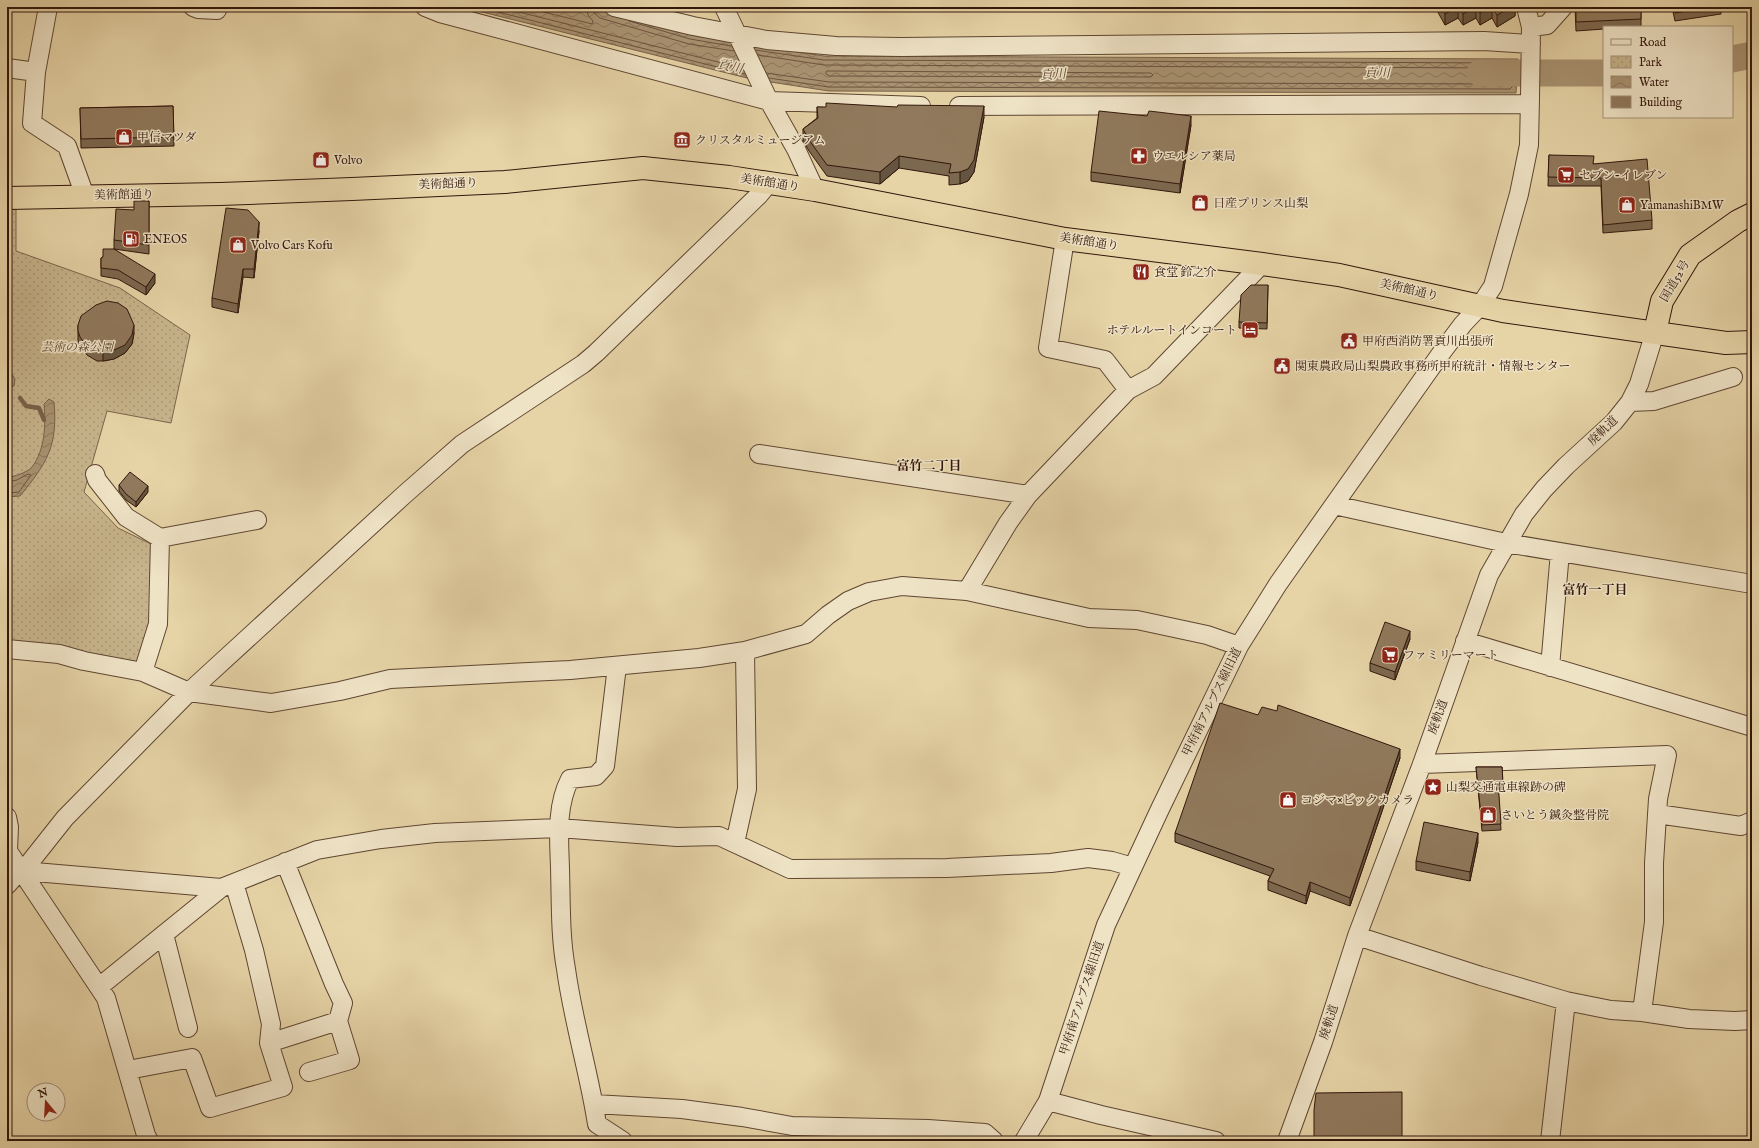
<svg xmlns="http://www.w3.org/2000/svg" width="1759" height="1148" font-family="'IM FELL English','Noto Serif JP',serif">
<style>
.park{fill:url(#park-dots);stroke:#7c654c}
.water{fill:url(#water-waves);stroke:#796149}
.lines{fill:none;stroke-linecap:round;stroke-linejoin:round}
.shore{stroke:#6e543e;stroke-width:1}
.stream{stroke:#796149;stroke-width:4.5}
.river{stroke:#a99372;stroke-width:27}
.minor-casing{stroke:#5f4632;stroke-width:20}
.highway-casing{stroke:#32160b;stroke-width:24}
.minor{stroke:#efe3c6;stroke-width:18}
.highway{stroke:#e6d4a7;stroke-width:22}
.wall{fill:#7c684f;stroke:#32160b}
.shaded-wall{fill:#655540;stroke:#32160b}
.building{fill:#90795c;stroke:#32160b}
.labels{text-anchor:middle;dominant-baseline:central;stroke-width:3;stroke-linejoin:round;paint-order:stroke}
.poi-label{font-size:12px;fill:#32160b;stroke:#efe3c6;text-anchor:start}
.street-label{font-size:12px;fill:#32160b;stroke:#efe3c6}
.park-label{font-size:12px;font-style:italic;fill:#5f4532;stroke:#efe3c6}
.water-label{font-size:13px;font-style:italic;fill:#624834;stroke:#efe3c6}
.neighbourhood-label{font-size:13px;font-weight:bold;fill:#32160b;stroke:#efe3c6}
</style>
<defs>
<pattern id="park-dots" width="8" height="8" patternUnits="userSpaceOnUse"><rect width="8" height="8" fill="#c7b48c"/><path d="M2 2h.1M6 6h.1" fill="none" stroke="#ab9a77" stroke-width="1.8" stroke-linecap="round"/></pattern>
<pattern id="water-waves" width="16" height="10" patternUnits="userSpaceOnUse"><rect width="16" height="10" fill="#a99372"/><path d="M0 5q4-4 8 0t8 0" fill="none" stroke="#8a775c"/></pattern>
</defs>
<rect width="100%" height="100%" fill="#e6d4a7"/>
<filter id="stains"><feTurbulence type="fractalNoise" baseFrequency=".005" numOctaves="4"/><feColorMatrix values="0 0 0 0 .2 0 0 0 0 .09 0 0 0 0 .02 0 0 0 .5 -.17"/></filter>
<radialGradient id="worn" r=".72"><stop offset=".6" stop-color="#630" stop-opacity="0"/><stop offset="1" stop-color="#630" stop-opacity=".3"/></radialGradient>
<path class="park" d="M16 209V251L120 288 190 335 171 423 107 411 84 492 118 528 155 546 152 623 137 667 7 645V210Z"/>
<path class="water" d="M462 7H596L691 35 824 56 1518 59 1516 93 829 91 751 79Z
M7 367 15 379 14 386 7 389Z
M49 399 54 402C58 446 47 463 20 496L7 497V478C14 476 27 473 32 467 45 450 46 424 44 404Z"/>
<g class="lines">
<path class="shore" d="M478 7 745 74
M499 7 742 68
M524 7 592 24 593 21 588 15 587 7
M593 7 594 13 600 18 689 44 734 51
M629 21 690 39 731 46
M755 50 824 60 1511 63 1513 65 1512 87 1510 89 829 87 769 78
M758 55 824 65 1506 68 1508 70 1507 82 1505 84 829 82 766 73
M827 71 1151 73 1153 75 1151 77 830 76 826 74Z
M7 482 17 480 28 474 31 475 19 492 7 493"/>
<path class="stream" d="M20 398 26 406 39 408 44 420"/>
<path class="river" d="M1732 59 1752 55
M1480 73H1604"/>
<defs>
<path id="minor" d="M48 7 36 72 32 123 67 146 85 196
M193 7 198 9 217 10
M425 7 440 13 769 101 921 106
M614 7 693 26 767 40 836 46 901 47 1484 41 1531 44
M724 7 769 101 796 149 815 190
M1531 27 1547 25 1563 7
M7 68 36 72
M959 106 1530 104
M1065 239 1048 348 1105 360 1128 390
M1630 402 1654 401 1733 377
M759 454 1028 495
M95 474 97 480 126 517 160 538 257 520
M1334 505 1506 543 1752 584
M967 591 1008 523 1028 495 1128 390 1154 376 1262 264
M1465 641 1752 727
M7 649 59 654 84 661 143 672 189 692 271 703 340 691 390 679 570 670 699 658 745 651 806 634 828 615 848 601 869 592 902 586 967 591 1089 618 1137 620 1207 635 1239 646
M617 666 605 766 596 776 570 779C556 806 559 838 560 868 561 902 560 936 566 969 573 1021 589 1072 597 1124L623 1141
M1550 667 1560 552
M143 672 158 624 160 538
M1422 764 1667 755 1658 799 1654 863V922L1642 1012
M1657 814 1741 826 1752 821
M7 817 9 827 8 851 106 998 146 1135 149 1141
M735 843 747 789 745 651
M285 862 334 984 343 1003 338 1021 350 1060 309 1072
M23 871 221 888 317 850 381 839 435 833 559 828 677 837 719 836 790 869 947 868 1051 863 1088 858 1112 861 1133 867
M7 885 15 876 23 871 65 818 189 692 405 494 462 444 583 364 596 353 759 195 768 184
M164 934 188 1028
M1357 936 1481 976 1566 1001 1611 1010 1642 1012 1689 1019 1735 1021 1752 1020
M99 987 221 888
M269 1043 338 1021
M128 1070 192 1058 210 1108 283 1087 269 1043 271 1024 254 950 234 883
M1048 1101 1101 1115 1216 1141
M594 1104 682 1109 742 1117 792 1126 928 1129 985 1133 994 1141
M1024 1141 1048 1101 1106 925 1160 809 1239 646 1278 584 1442 352 1463 324 1480 306 1493 286 1519 194 1529 145 1530 98 1531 27 1526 7
M1287 1141 1323 1042 1357 936 1422 764 1489 575 1524 514 1544 489 1566 466 1614 422 1630 402 1639 384 1655 332
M1550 1141 1566 1001"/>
<path id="highway" d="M7 198 220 194 352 189 505 182 643 168 729 177 815 190 1065 239 1262 264 1339 275 1503 311 1726 343 1752 342
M1655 332 1662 301 1690 255 1738 221 1752 214"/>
</defs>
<use href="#minor" class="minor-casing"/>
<use href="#highway" class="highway-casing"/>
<use href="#minor" class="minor"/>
<use href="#highway" class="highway"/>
</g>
<path class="wall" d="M1435 7H1515V16L1497 27 1492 18 1480 25 1476 18 1463 25 1458 18 1445 25Z
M1575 7H1641V27H1604V29L1576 31Z
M1672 7H1721V14L1675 21Z
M173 106 174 146 81 148 80 108Z
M817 107 984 117 974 172 968 181 960 184 949 185V176L899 168 880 184 827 176 809 151 803 140V129L817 118Z
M1147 116 1191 125 1180 193 1091 181V172Z
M1549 155 1594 164 1652 220V229L1603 233 1601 186H1548Z
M149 201V254L114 249 155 283 146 295 118 279 101 276V258L103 257 114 249V240L134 210Z
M259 231 254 278 243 277 238 313 212 307V298Z
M1268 285 1267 329 1239 328V322Z
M78 325 134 333 132 344 125 353 114 359 103 361H97L87 355 80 346 78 340Z
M119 485 148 492 136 507 126 500 119 491Z
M1410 639 1395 680 1370 671V663Z
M1400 758 1350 906 1310 891 1306 904 1268 890V881L1270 876 1175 842V833Z
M1476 767H1502L1503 788H1498L1501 830 1482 831Z
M1478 842 1470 881 1416 870V861Z"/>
<path class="shaded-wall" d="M1457 7H1458V18L1445 25V14Z
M1474 7H1476V18L1463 25V14Z
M1492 7V18L1480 25V13Z
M1511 7H1515V16L1497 27V15Z
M984 106V117L974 172 968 181 960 184V172Z
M1191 116V125L1180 193V184Z
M899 156V168L880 184V172Z
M259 222V231L254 278V269Z
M243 269V277L238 313V304Z
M155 274V283L146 295V287Z
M134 325V333L132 344 125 353 114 359 103 361V353Z
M148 486V492L136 507V502Z
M1410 631V639L1395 680V672Z
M1400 749V758L1350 906V898Z
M1478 833V842L1470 881V872Z
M1310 882V891L1306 904V896Z"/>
<path class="building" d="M1441 7H1457L1445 14Z
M1459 7H1474L1463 14Z
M1476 7H1491L1480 13Z
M1492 7H1511L1497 15Z
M1576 7H1641V19L1576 22Z
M1674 7H1713L1675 13Z
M826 103 897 107 898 105 984 106 974 160 968 169 960 172 949 173 951 164 899 156 880 172 827 165 809 140 803 129 818 118 817 107H826Z
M173 106 174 137 81 139 80 108Z
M1099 111 1147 116 1149 111 1191 116 1180 184 1091 172Z
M1549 155 1594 156 1593 164 1647 159 1652 220 1603 225 1601 178 1548 177Z
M134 201H149V245L114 240 116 209 134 210Z
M226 208 248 210 259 222 254 269H243L238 304 212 298Z
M103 249H114L155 274 146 287 118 270 101 268V258L103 257Z
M1251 285H1268L1267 323 1239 322 1241 295Z
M107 301 118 303 127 309 134 325 132 335 125 345 114 350 103 353 97 352 87 347 80 337 78 331V325L81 316 96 305Z
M130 472 148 486 136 502 126 494 119 485Z
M1385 622 1410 631 1395 672 1370 663Z
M1220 703 1258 715 1262 707 1277 711 1278 705 1400 749 1350 898 1310 882 1306 896 1268 881 1274 869 1175 833Z
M1476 767H1502L1503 782H1498L1501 824 1482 825Z
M1424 822 1478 833 1470 872 1416 861Z
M1402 1092V1141H1314V1110L1316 1093Z"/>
<defs>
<symbol id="shop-square" viewBox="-11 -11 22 22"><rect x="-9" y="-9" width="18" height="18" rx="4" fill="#8f2418" stroke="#efe3c6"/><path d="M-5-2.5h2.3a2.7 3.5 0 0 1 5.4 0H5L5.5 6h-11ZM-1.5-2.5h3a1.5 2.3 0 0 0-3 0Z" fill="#fff"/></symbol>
<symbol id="museum-square" viewBox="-11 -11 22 22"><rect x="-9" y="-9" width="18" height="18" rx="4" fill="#8f2418" stroke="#efe3c6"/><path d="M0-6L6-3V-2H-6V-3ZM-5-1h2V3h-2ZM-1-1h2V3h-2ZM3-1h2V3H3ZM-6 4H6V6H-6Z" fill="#fff"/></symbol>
<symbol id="pharmacy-square" viewBox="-11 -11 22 22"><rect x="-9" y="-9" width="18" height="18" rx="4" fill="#8f2418" stroke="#efe3c6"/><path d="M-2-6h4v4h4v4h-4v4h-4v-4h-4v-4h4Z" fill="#fff"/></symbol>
<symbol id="supermarket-square" viewBox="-11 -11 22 22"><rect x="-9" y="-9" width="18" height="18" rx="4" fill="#8f2418" stroke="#efe3c6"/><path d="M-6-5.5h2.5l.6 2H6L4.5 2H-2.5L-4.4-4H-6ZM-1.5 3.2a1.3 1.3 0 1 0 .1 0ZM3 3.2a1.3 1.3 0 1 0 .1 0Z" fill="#fff"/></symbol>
<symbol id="fuel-square" viewBox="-11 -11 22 22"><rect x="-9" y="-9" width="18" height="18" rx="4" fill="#8f2418" stroke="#efe3c6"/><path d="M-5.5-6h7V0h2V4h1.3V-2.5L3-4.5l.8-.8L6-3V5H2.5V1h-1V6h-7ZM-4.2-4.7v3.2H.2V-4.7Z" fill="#fff"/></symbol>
<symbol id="restaurant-square" viewBox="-11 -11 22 22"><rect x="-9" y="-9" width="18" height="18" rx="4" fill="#8f2418" stroke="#efe3c6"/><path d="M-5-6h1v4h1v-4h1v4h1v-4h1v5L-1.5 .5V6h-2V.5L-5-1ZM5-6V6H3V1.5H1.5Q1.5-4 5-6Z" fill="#fff"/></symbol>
<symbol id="hotel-square" viewBox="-11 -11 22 22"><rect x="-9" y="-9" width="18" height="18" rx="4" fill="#8f2418" stroke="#efe3c6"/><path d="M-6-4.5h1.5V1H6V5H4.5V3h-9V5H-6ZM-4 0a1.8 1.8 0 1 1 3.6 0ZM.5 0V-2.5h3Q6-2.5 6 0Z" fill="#fff"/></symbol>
<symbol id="civic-square" viewBox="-11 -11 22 22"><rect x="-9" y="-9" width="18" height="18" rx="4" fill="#8f2418" stroke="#efe3c6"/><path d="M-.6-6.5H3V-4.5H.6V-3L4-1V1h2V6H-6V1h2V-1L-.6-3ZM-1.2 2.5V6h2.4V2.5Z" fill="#fff"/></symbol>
<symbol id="sight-square" viewBox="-11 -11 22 22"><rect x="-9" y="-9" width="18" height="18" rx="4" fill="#8f2418" stroke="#efe3c6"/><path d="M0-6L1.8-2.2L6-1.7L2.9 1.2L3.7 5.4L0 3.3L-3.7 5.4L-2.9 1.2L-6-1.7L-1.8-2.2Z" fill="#fff"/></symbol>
</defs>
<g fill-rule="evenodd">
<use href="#shop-square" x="114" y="127" width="20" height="20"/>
<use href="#museum-square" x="672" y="130" width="20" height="20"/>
<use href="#pharmacy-square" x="1129" y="146" width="20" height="20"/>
<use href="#shop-square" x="311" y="150" width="20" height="20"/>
<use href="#supermarket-square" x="1556" y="165" width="20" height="20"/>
<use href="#shop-square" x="1190" y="193" width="20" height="20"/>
<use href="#shop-square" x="1617" y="195" width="20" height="20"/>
<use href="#fuel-square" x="121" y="229" width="20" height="20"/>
<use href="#shop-square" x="228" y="235" width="20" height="20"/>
<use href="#restaurant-square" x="1131" y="262" width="20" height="20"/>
<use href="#hotel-square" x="1240" y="320" width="20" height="20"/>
<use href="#civic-square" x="1339" y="331" width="20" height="20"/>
<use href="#civic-square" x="1272" y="356" width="20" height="20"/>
<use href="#supermarket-square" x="1380" y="645" width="20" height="20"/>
<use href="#sight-square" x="1423" y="777" width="20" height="20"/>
<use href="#shop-square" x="1278" y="790" width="20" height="20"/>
<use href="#shop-square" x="1478" y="805" width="20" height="20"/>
</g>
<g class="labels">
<g class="poi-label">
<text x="137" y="137">甲信マツダ</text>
<text x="695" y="140">クリスタルミュージアム</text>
<text x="1152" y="156">ウエルシア薬局</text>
<text x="334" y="160">Volvo</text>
<text x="1579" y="175">セブン-イレブン</text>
<text x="1213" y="203">日産プリンス山梨</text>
<text x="1640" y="205">YamanashiBMW</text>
<text x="144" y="239">ENEOS</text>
<text x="251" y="245">Volvo Cars Kofu</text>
<text x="1154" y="272">食堂 鈴之介</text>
<text x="1237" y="330" text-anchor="end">ホテルルートインコート</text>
<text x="1362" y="341">甲府西消防署貢川出張所</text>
<text x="1295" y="366">関東農政局山梨農政事務所甲府統計・情報センター</text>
<text x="1403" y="655">ファミリーマート</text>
<text x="1446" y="787">山梨交通電車線跡の碑</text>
<text x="1301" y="800">コジマ×ビックカメラ</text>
<text x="1501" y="815">さいとう鍼灸整骨院</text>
</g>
<g class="street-label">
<text transform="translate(770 183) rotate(9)">美術館通り</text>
<text transform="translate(448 184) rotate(-2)">美術館通り</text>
<text transform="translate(124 195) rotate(-1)">美術館通り</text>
<text transform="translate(1089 242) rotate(9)">美術館通り</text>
<text transform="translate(1675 281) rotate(-60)">国道52号</text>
<text transform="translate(1409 290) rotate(13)">美術館通り</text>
<text transform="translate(1603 431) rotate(-44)">廃軌道</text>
<text transform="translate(1212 702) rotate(-64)">甲府南アルプス線旧道</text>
<text transform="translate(1438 717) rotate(-70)">廃軌道</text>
<text transform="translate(1082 998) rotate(-72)">甲府南アルプス線旧道</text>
<text transform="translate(1329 1022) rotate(-72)">廃軌道</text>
</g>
<g class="park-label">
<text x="77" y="347">芸術の森公園</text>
</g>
<g class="water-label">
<text transform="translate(730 67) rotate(12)">貢川</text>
<text x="1377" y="73">貢川</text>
<text transform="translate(1053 75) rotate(-3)">貢川</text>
</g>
<g class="neighbourhood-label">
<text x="929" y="466">富竹二丁目</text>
<text x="1595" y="590">富竹一丁目</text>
</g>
</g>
<rect width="1759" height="1148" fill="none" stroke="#e6d4a7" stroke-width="24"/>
<rect x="8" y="8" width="1743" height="1132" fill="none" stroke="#32160b" stroke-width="2"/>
<rect x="12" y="12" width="1735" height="1124" fill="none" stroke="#32160b"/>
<rect x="1603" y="26" width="130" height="92" fill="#efe3c6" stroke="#a3917b"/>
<rect x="1611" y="39" width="20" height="6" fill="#efe3c6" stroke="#a3917b"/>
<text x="1639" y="46" font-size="12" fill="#32160b">Road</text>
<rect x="1611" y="56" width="20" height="12" fill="url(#park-dots)" stroke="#a3917b"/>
<text x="1639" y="66" font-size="12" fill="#32160b">Park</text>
<rect x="1611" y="76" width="20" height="12" fill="url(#water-waves)" stroke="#a3917b"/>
<text x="1639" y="86" font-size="12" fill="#32160b">Water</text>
<rect x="1611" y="96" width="20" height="12" fill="#90795c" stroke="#a3917b"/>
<text x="1639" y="106" font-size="12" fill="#32160b">Building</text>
<g transform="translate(46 1102) rotate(342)"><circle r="19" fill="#efe3c6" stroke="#a3917b"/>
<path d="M0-3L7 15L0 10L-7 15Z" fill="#8f2418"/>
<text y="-6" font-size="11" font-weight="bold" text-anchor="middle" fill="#32160b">N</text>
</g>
<rect width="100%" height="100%" filter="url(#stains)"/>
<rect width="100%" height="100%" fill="url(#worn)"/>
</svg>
